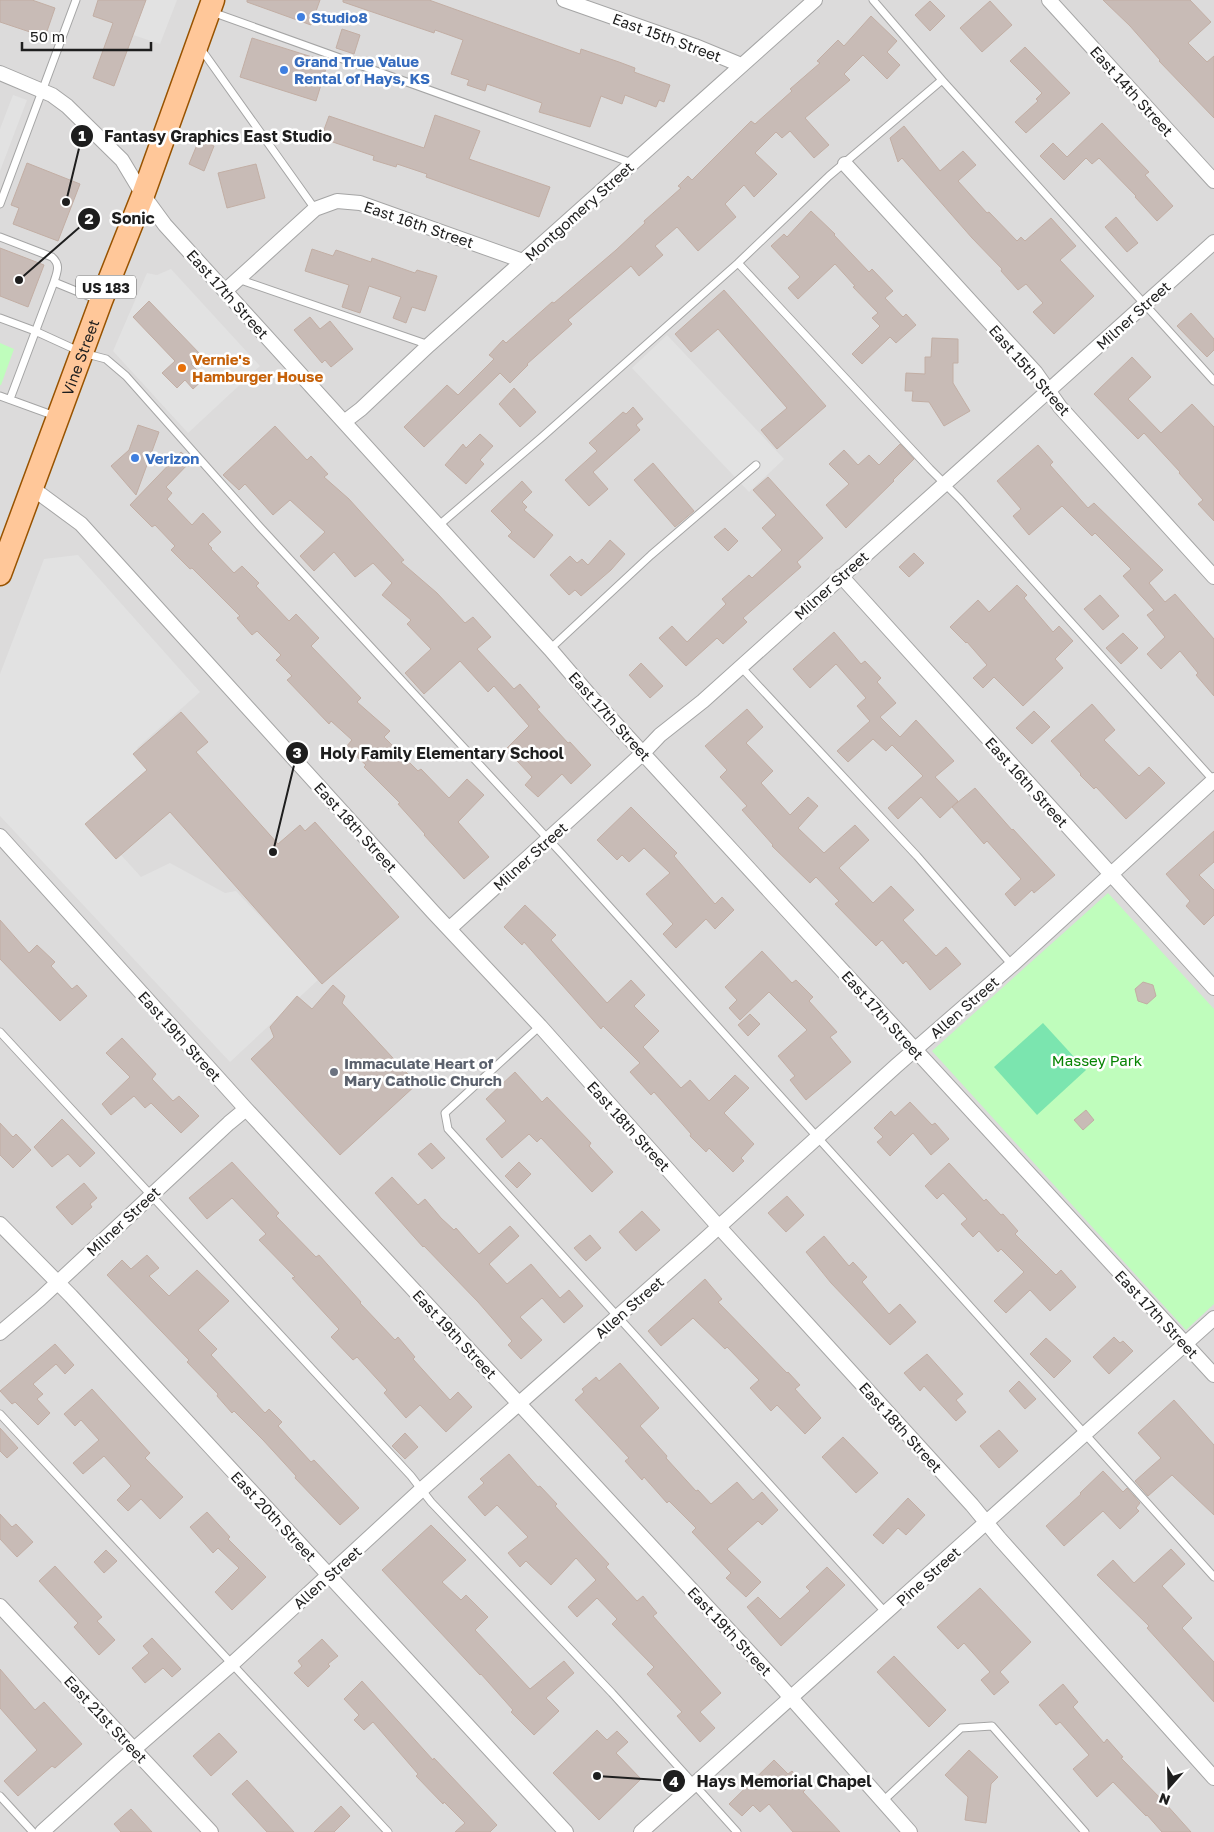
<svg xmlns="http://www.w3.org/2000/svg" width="1214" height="1832" font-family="'Golos Text',sans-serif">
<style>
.residential{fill:#dcdbdb}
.park{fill:#bffdbc}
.pitch{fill:#7be5af}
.parking{fill:#e2e2e2}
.building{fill:#c8bbb6;stroke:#c2aea4}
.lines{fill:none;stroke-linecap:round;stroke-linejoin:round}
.service-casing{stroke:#a5a5a5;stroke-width:9}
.minor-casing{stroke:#a5a5a5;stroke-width:16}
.primary-casing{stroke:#985300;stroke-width:25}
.service{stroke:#fff;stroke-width:7}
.minor{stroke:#fff;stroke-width:14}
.primary{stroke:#ffc799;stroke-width:22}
.shop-dot{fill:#3f7fe0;stroke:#fff;stroke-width:2}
.food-dot{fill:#e8710a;stroke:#fff;stroke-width:2}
.worship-dot{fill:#6b7280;stroke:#fff;stroke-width:2}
.labels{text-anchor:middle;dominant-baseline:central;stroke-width:5;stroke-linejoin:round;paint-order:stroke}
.shield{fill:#fff;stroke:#626262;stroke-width:1}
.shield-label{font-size:14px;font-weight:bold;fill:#1e1e1e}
.shop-label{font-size:15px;font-weight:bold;fill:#366cbe;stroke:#fff;text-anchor:start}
.street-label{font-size:15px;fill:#1e1e1e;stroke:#fff}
.food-label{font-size:15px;font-weight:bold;fill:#c56008;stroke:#fff;text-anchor:start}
.park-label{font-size:15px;fill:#088404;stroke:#fff}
.worship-label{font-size:15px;font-weight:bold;fill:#5b616d;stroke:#fff;text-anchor:start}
.leader{fill:none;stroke:#1e1e1e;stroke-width:2}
.callout-dot{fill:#1e1e1e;stroke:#fff;stroke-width:2}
.mark-label{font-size:15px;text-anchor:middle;font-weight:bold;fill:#fff}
.callout-label{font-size:16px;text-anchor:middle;font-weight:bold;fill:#1e1e1e;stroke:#fff;stroke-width:5;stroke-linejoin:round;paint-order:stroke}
</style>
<rect width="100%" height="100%" fill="#f0eae3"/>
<path class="residential" d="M0 0H1214V1832H0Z"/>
<path class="park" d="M0 343 14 349 1 385H0Z
M1108 893 1214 1009V1304L1186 1330 932 1051Z"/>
<path class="pitch" d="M1043 1023 1086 1070 1037 1115 994 1067Z"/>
<path class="parking" d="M146 0H177L160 44 133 35Z
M13 95 27 100 0 171V129Z
M171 269 260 366 188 433 113 351 147 273 157 275Z
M667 335 784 459 749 492 632 368Z
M78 555 200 692 137 748 153 766 91 822 141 877 170 863 225 893 236 891 319 979 230 1062 0 816V674L44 559Z"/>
<path class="building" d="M0 0H32L55 8 45 37 0 22Z
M98 0H146L114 86 93 78 113 23 93 16Z
M247 0H320L311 25 247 2Z
M343 0H429L580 54 581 49 619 62 635 68 634 72 670 85 664 102 659 100 656 107 625 95 622 104 601 96 590 127 539 112 542 103 487 84 485 91 467 85 469 80 451 74 463 40 435 30 434 33 343 2Z
M1103 0H1190L1211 22 1188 43 1207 62 1214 56V118L1159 61 1160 60 1130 26Z
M930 1 945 16 930 31 915 15Z
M990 1 1012 25 982 52 960 28Z
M871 16 897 41 887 52 900 65 887 79 863 55 844 74 850 80 805 118 829 145 814 158 790 131 782 138 776 132 755 153 777 174 754 197 744 185 725 204 736 217 698 251 677 227 655 246 663 255 639 276 631 266 568 320 572 324 527 364 528 365 510 383 500 373 424 447 404 427 447 385 458 395 494 359 489 355 503 340 506 343 552 302 554 303 616 250 645 223 644 221 681 188 678 186 688 176 692 180 751 121 755 124 792 91 790 89 820 63 817 61 838 40 844 46Z
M342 29 360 35 354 54 336 48Z
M252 38 328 62 316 101 240 77Z
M1025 47 1070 93 1026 133 1015 122 1038 101 1036 99 1042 93 1010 61Z
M435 115 480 131 469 159 550 187 539 217 426 177 427 174 397 164 396 167 373 160 374 156 321 138 329 116 424 148Z
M1102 123 1149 172 1145 175 1173 206 1157 221 1135 197 1136 196 1099 158 1092 164 1086 158 1064 180 1040 156 1053 143 1067 157Z
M904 126 940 171 963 151 976 165 958 181 987 213 989 212 1017 241 1021 237 1025 241 1051 218 1076 246 1060 260 1094 296 1054 334 1033 312 1043 303 1026 284 1018 290 1001 271 1002 269 972 238 902 158 898 162 890 138Z
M199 140 214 146 204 171 189 164Z
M27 163 80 184 58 241 13 224 19 208 11 205Z
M256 164 265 198 227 208 218 173Z
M811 211 835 234 834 235 869 272 872 269 893 291 885 298 903 317 906 314 916 325 896 343 890 337 862 364 852 354 880 326 872 318 878 313 853 287 855 286 835 264 798 299 788 288 800 277 771 246 784 234 787 237Z
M1116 217 1138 243 1127 252 1105 227Z
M0 248 44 265 28 307 0 296Z
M312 249 333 256 336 250 371 262 372 258 415 273 417 270 437 276 425 311 412 307 406 323 393 318 401 297 369 286 360 313 342 307 349 285 305 271Z
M724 290 826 406 777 449 761 430 787 408 718 329 691 352 675 334Z
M149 301 201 355 191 364 205 378 193 389 185 380 177 388 162 373 175 361 133 317Z
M1191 313 1214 339V350L1207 357 1177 326Z
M310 317 320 329 330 321 353 349 331 367 325 360 322 363 294 330Z
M932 338 958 339V363H953V383L970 411 944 426 929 402 912 401 913 391H905L906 373 925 374V357H931Z
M1132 357 1151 377 1128 399 1161 433 1192 404 1214 427V521L1198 504 1203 500 1179 473 1180 472 1144 433 1138 439 1094 394Z
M514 388 536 412 520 427 499 404Z
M633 407 643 419 636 425 640 430 593 472 608 489 589 506 565 480 597 451 589 443 623 412 626 414Z
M138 425 159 432 136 495 111 466 129 450Z
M275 426 307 460 311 456 328 474 324 477 349 499 404 560 401 562 437 593 465 623 473 617 491 637 477 649 514 689 520 684 540 707 537 709 568 743 570 742 591 765 571 784 562 774 538 797 525 785 532 777 506 749 529 726 494 686 488 692 460 661 424 694 405 673 431 649 407 624 411 620 382 595 392 583 373 563 355 577 334 552 314 571 300 556 325 532 290 500 273 515 245 484 239 490 223 475Z
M480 434 493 446 480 460 484 464 466 484 445 465 463 444 466 448Z
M900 444 914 459 893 480 894 481 846 528 826 505 849 484 829 464 844 450 858 465 869 455 879 465Z
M1038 445 1053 462 1050 465 1088 508 1094 503 1163 570 1149 583 1165 602 1175 594 1214 639V696L1196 675 1198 673 1180 651 1161 669 1147 654 1165 637 1147 615 1154 610 1123 576 1131 569 1095 533 1092 536 1062 506 1029 535 1013 516 1021 509 997 481Z
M181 452 191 461 166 487 172 493 167 499 192 525 203 513 221 532 208 544 212 548 211 549 234 573 242 566 259 583 256 586 289 621 296 614 319 638 311 646 361 698 357 702 390 731 384 737 418 771 421 769 449 798 467 779 484 795 458 822 489 857 464 879 424 835 425 834 398 804 400 803 364 767 366 765 346 747 352 740 331 721 329 724 287 680 292 676 276 660 281 655 257 631 252 635 237 618 240 616 192 568 190 569 171 550 175 546 155 525 152 527 130 505Z
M653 463 694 511 675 527 634 480Z
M768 477 823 538 797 562 801 567 743 618 747 622 723 644 717 638 686 666 659 638 672 626 687 642 726 604 722 599 749 575 752 578 782 550 762 528 776 515 753 490Z
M522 481 532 492 522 502 527 507 524 510 553 535 534 558 508 536 512 532 491 511Z
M725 528 738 541 728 551 714 537Z
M610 540 625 554 611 570 581 596 575 590 569 595 550 575 570 556 577 563 582 559 588 565Z
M914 553 924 563 909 577 899 567Z
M1017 585 1027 595 1024 598 1053 632 1059 626 1073 641 1055 659 1063 668 1023 706 994 677 983 688 973 678 987 665 967 642 966 643 950 627 978 600 989 612Z
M1100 595 1119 616 1103 630 1084 609Z
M834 632 861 664 865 661 881 678 877 682 896 703 880 717 900 737 916 720 954 761 935 777 958 801 940 818 921 797 898 819 888 808 923 776 892 745 886 751 873 739 848 762 837 751 870 721 857 706 866 698 836 664 810 688 793 669Z
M1123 633 1138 648 1121 664 1106 648Z
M641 663 663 686 650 698 629 675Z
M1092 704 1115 730 1104 740 1139 776 1149 767 1165 783 1126 819 1096 787 1094 789 1080 775 1081 774 1051 741Z
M747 709 763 727 746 743 773 771 761 783 790 815 808 797 818 806 798 828 824 853 855 825 869 840 839 868 873 903 891 886 914 910 903 920 936 956 946 947 961 964 930 990 906 961 903 964 882 940 876 946 835 904 839 901 816 877 810 883 772 846 773 845 742 810 747 806 720 777 727 770 705 746Z
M1034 711 1050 727 1032 744 1016 728Z
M181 712 208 742 196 752 278 844 300 825 305 831 315 822 399 917 322 984 170 812 116 859 85 824 147 770 133 754Z
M975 788 1012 830 1013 829 1055 875 1034 893 1032 890 1015 906 1005 894 1021 879 987 841 984 844 952 807Z
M631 807 677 853 674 856 715 904 722 897 734 910 715 929 706 919 676 948 663 934 673 924 646 894 670 873 644 848 629 862 622 855 617 860 597 840Z
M1214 831V862L1199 875 1214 890V915L1204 925 1186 906 1190 901 1166 874Z
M525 905 556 935 551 940 607 1003 631 980 645 995 634 1006 659 1031 643 1047 681 1088 690 1080 709 1101 735 1075 749 1088 724 1113 754 1144 741 1158 744 1161 733 1172 709 1148 706 1152 690 1136 691 1134 654 1092 651 1095 630 1072 640 1063 603 1026 601 1029 524 942 522 945 504 927Z
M0 920 29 953 37 945 55 962 51 966 72 989 77 985 87 996 60 1021 0 959Z
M762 951 792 983 796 980 813 997 809 1001 837 1032 830 1037 851 1062 806 1100 790 1080 795 1076 778 1056 807 1030 769 992 740 1020 729 1008 737 1000 725 987Z
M1143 982 1153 985 1156 996 1147 1004 1138 1001 1135 989Z
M333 985 345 996 342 1003 417 1084 340 1155 251 1059 274 1037 270 1027 297 996 312 1009Z
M750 1014 760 1024 748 1036 738 1025Z
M122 1038 156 1074 152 1079 173 1101 179 1096 199 1116 181 1133 151 1103 145 1108 134 1096 111 1115 102 1104 130 1077 106 1053Z
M515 1072 542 1102 547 1097 591 1143 589 1146 613 1172 592 1192 541 1138 537 1142 529 1134 502 1158 486 1139 506 1121 486 1099Z
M910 1102 932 1125 935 1123 949 1139 931 1155 913 1133 890 1156 877 1142 883 1137 874 1128 891 1111 895 1116Z
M1086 1110 1094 1120 1083 1130 1074 1120Z
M62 1119 95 1153 80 1167 68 1154 52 1167 34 1147Z
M0 1123 13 1137 16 1134 31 1150 13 1168 0 1155Z
M431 1143 445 1158 432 1169 418 1154Z
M232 1162 279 1213 276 1216 316 1257 319 1255 361 1302 360 1303 395 1340 398 1337 415 1357 413 1359 450 1400 458 1392 472 1407 446 1432 420 1405 406 1418 384 1393 387 1390 357 1357 353 1360 331 1337 339 1329 292 1278 295 1277 259 1240 266 1234 232 1198 207 1219 189 1198Z
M519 1162 531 1174 517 1188 505 1176Z
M949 1163 984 1201 986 1199 1001 1215 1003 1214 1018 1231 1015 1234 1056 1275 1061 1270 1076 1287 1050 1311 1030 1290 1006 1313 994 1301 1024 1272 1001 1249 998 1252 979 1231 973 1237 961 1224 967 1219 943 1193 937 1199 925 1186Z
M392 1177 418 1205 425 1199 441 1218 454 1230 456 1228 479 1254 510 1226 519 1236 489 1264 507 1284 531 1264 560 1298 569 1290 583 1306 564 1323 542 1298 520 1317 542 1340 521 1359 508 1345 512 1341 478 1302 424 1246 423 1247 375 1193Z
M84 1183 97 1198 90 1204 92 1207 72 1225 56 1207Z
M787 1196 804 1215 786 1232 768 1213Z
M642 1211 660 1230 636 1251 619 1232Z
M590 1235 601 1248 586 1261 574 1248Z
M824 1236 849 1266 853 1262 867 1277 862 1282 889 1314 900 1304 916 1322 890 1345 831 1283 806 1252Z
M147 1255 159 1268 149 1276 169 1296 197 1270 229 1301 198 1330 217 1349 211 1355 265 1413 269 1409 282 1422 278 1426 311 1462 314 1460 359 1508 340 1525 295 1478 296 1476 263 1440 234 1411 232 1413 217 1396 218 1394 187 1362 189 1360 107 1275 122 1260 131 1269Z
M705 1279 722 1299 718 1302 787 1373 788 1372 800 1385 795 1389 821 1418 805 1434 777 1405 771 1411 750 1388 759 1380 727 1347 725 1349 693 1318 661 1346 648 1331Z
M1114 1337 1120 1343 1123 1341 1133 1351 1109 1374 1093 1357Z
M1046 1338 1071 1361 1054 1378 1030 1354Z
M55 1344 74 1365 65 1374 56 1364 33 1384 43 1394 37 1399 50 1413 38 1425 15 1402 12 1404 0 1391Z
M927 1354 963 1394 956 1400 966 1412 956 1421 924 1386 920 1391 904 1373Z
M620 1363 659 1408 640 1426 667 1456 666 1458 696 1491 698 1490 711 1504 737 1482 753 1500 762 1492 778 1510 762 1525 758 1521 727 1549 761 1582 746 1597 726 1578 731 1573 692 1532 696 1528 669 1501 667 1503 644 1477 642 1480 625 1461 629 1458 575 1400 584 1392 582 1389 596 1377 599 1381Z
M1019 1381 1036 1399 1025 1409 1009 1391Z
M92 1389 150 1453 145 1458 183 1497 160 1519 141 1499 128 1511 117 1500 131 1486 104 1456 83 1474 73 1463 99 1440 81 1420 75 1426 64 1414Z
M1174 1400 1214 1445V1515L1172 1475 1148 1496 1135 1481 1161 1458 1138 1433Z
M0 1428 18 1448 7 1458 0 1451Z
M999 1430 1018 1451 999 1468 980 1446Z
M405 1433 418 1447 405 1459 392 1446Z
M843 1437 878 1473 856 1493 822 1457Z
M509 1454 538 1487 540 1486 557 1504 555 1506 609 1564 606 1567 637 1601 643 1596 657 1613 653 1616 721 1693 700 1712 715 1728 700 1742 677 1716 682 1712 647 1674 654 1667 612 1624 617 1619 597 1598 577 1617 568 1607 596 1580 576 1558 551 1585 526 1561 520 1567 508 1553 528 1537 497 1505 485 1516 468 1497 484 1483 480 1479Z
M1103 1471 1123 1492 1127 1488 1140 1503 1136 1508 1139 1511 1120 1529 1103 1511 1064 1546 1046 1526 1081 1494 1080 1493Z
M908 1498 925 1515 906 1535 898 1528 883 1544 873 1535Z
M207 1512 230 1537 228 1539 266 1577 232 1610 215 1592 239 1568 218 1548 213 1553 190 1527Z
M0 1514 12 1527 16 1524 33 1542 17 1557 0 1539Z
M431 1525 466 1560 442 1582 461 1600 466 1595 488 1617 475 1630 530 1689 564 1661 574 1673 546 1698 559 1711 534 1735 511 1712 513 1710 481 1674 480 1675 382 1570Z
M1171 1549 1185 1564 1162 1586 1192 1618 1182 1628 1214 1662V1702L1147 1628 1149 1626 1097 1575 1113 1560 1134 1583Z
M106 1550 117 1561 104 1573 94 1562Z
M55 1566 102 1617 97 1621 115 1640 99 1655 74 1627 78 1623 39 1581Z
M827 1567 845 1585 781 1646 747 1607 758 1597 780 1619 810 1591 806 1587Z
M980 1588 1031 1642 1000 1672 1009 1682 994 1695 981 1680 990 1672 964 1643 958 1649 937 1627Z
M152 1638 181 1669 172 1677 163 1668 145 1683 132 1668 149 1653 143 1646Z
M322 1639 338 1656 328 1664 330 1666 308 1687 294 1673 302 1666 298 1661Z
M894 1656 946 1710 929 1727 877 1672Z
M0 1669 35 1710 44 1702 82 1744 55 1768 52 1766 18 1796 4 1781 37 1750 0 1708Z
M362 1681 433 1760 434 1758 497 1825 490 1832H455L465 1823 444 1802 443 1804 416 1776 418 1774 373 1722 364 1730 354 1720 359 1715 344 1699Z
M1063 1684 1078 1702 1073 1707 1104 1743 1107 1739 1123 1757 1121 1758 1165 1803 1191 1832H1162L1147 1815 1146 1816 1113 1782 1097 1797 1073 1769 1089 1755 1060 1722 1056 1725 1039 1705Z
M597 1730 607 1740 617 1731 628 1742 616 1753 641 1779 599 1820 553 1773Z
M219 1733 237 1752 211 1776 193 1756Z
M969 1750 998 1777 991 1784 986 1823 965 1820 968 1797 945 1775Z
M774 1760 788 1774 792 1771 808 1787 803 1792 840 1832H793L769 1804 760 1812 753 1805 742 1816 729 1804Z
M247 1780 294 1832H267L232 1794Z
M341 1806 350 1816 334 1832H314Z
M131 1809 152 1832H121L114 1824Z"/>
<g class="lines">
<defs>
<path id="service" d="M873 0 942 80 1214 381
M212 12 632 163
M201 49 315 209
M0 204 76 0
M0 237 52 257C61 265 57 272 54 282L10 399
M738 263 930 469 960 499 1214 781
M238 279 429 345
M54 282 98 300
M0 318 35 331 83 353 106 359 126 376 260 527 562 854 1214 1577
M0 396 55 416
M438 526 542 437 738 263 829 176 942 80
M550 649 651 555 756 465
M740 666 917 856 1012 965
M540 1026 445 1113 448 1129 886 1613
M0 1032 411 1476 431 1502 612 1693 737 1832
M0 1414 388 1832
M0 1796 33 1832
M883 1801 961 1728 992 1726 1085 1832"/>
<path id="minor" d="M564 0 695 46 741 65
M1049 0 1214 181
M0 73 52 95 67 106 122 160 143 195 165 225 550 649 592 698 1214 1375
M845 164 1036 373 1060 407 1214 577
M225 291 315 209 337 201 360 203 523 261
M344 422 361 409 429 345 815 0
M32 488 81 524 433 912 540 1026 719 1227 972 1505 999 1538 1214 1778
M841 576 1214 988
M0 836 246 1109 777 1682 910 1832
M449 929 643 753 660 735 703 701 1214 242
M0 1224 71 1296 566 1832
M0 1333 40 1299 229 1123 246 1109
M0 1606 211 1832
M42 1832 117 1764 232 1664 421 1490 702 1242 896 1066 1012 965 1214 780
M641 1832 1214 1318"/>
<g id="primary">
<path id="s1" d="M0 574 101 301 143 195 213 0"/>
</g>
</defs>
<use href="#service" class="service-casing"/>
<use href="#minor" class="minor-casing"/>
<use href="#primary" class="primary-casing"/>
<use href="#service" class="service"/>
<use href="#minor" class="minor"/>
<use href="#primary" class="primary"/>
</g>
<g class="shop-dot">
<circle cx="301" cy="17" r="5"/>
<circle cx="284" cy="70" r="5"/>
<circle cx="135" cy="458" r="5"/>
</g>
<circle class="food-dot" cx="182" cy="368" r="5"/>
<circle class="worship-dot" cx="334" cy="1072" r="5"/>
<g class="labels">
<rect class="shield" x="76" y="275.5" width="60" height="23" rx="4"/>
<g class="shield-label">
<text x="106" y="287">US 183</text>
</g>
<g class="shop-label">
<text x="311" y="17">Studio8</text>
<text x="294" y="61">Grand True Value<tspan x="294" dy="17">Rental of Hays, KS</tspan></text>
<text x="145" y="458">Verizon</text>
</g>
<g class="street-label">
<text transform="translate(667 37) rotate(20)">East 15th Street</text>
<text transform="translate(1132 91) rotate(48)">East 14th Street</text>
<text transform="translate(579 211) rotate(-42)">Montgomery Street</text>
<text transform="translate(419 224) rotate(19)">East 16th Street</text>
<text transform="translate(228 294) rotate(48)">East 17th Street</text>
<text transform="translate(1133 315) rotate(-42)">Milner Street</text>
<text stroke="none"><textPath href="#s1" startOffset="231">Vine Street</textPath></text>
<text transform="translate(1030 370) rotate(49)">East 15th Street</text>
<text transform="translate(831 585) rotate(-42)">Milner Street</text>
<text transform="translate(610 716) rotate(48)">East 17th Street</text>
<text transform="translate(1027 782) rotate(48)">East 16th Street</text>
<text transform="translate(356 827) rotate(48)">East 18th Street</text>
<text transform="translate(530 856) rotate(-42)">Milner Street</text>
<text transform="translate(964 1007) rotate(-41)">Allen Street</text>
<text transform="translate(883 1015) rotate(48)">East 17th Street</text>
<text transform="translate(180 1036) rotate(48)">East 19th Street</text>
<text transform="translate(629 1126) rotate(48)">East 18th Street</text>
<text transform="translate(123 1221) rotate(-43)">Milner Street</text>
<text transform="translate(629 1307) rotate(-41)">Allen Street</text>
<text transform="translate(1157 1314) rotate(47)">East 17th Street</text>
<text transform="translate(455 1334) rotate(47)">East 19th Street</text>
<text transform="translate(901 1427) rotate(48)">East 18th Street</text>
<text transform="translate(274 1516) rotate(47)">East 20th Street</text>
<text transform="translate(928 1576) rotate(-42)">Pine Street</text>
<text transform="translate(327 1577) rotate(-42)">Allen Street</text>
<text transform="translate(730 1631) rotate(47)">East 19th Street</text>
<text transform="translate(106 1719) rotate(47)">East 21st Street</text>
</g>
<g class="food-label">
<text x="192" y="359">Vernie's<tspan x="192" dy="17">Hamburger House</tspan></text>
</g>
<g class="park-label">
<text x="1097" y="1060">Massey Park</text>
</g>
<g class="worship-label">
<text x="344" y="1063">Immaculate Heart of<tspan x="344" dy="17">Mary Catholic Church</tspan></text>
</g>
</g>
<path class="leader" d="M66 202L82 136M19 280L89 219M273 852L297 753M597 1776L674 1781"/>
<g class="callout-dot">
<circle cx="66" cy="202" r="5"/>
<circle cx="19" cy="280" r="5"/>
<circle cx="273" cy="852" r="5"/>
<circle cx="597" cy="1776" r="5"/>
<circle cx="82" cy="136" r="12"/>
<circle cx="89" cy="219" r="12"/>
<circle cx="297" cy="753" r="12"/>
<circle cx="674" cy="1781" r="12"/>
</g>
<g class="mark-label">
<text x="82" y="141">1</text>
<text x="89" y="224">2</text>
<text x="297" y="758">3</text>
<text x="674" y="1787">4</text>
</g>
<g class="callout-label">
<text x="218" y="142">Fantasy Graphics East Studio</text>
<text x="133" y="224">Sonic</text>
<text x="442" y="759">Holy Family Elementary School</text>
<text x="784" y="1787">Hays Memorial Chapel</text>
</g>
<g transform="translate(1169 1787) rotate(200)" stroke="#ffffff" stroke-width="4" paint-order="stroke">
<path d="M0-4L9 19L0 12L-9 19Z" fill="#1e1e1e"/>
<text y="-8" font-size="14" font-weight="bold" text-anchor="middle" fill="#1e1e1e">N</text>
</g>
<path d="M22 42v8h129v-8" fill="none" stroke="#1e1e1e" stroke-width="2.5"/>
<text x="30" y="42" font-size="15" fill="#1e1e1e" stroke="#ffffff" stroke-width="4" paint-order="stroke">50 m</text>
</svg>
